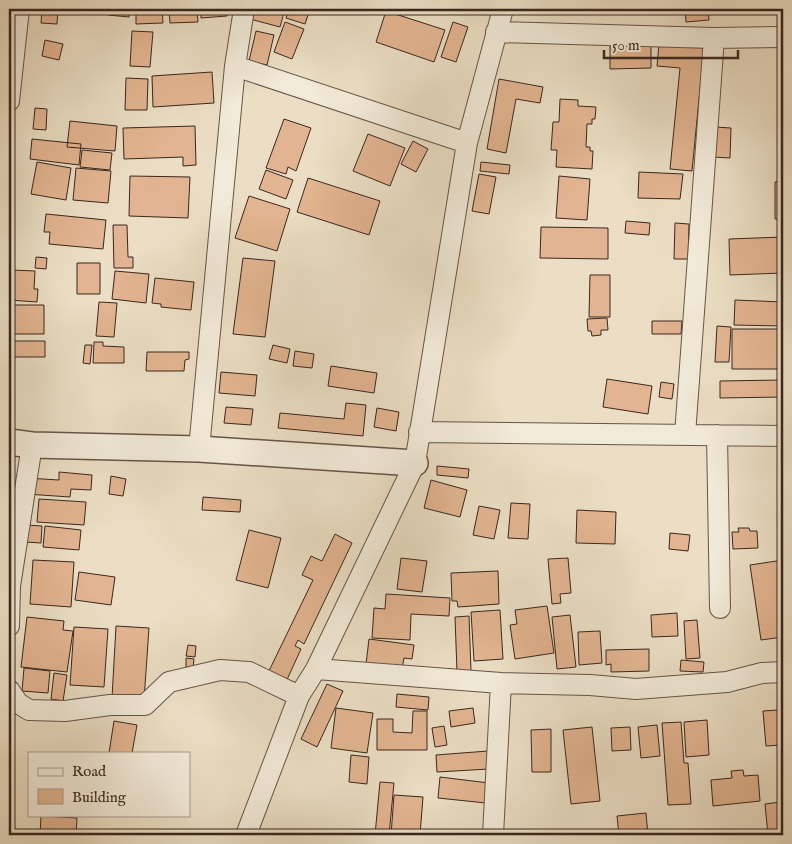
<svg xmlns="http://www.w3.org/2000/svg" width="792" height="844" font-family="'IM FELL English',serif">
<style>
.building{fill:#e2b491;stroke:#3a271e}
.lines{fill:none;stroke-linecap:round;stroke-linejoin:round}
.minor-casing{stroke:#665548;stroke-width:22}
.tertiary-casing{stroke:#665548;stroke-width:28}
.minor{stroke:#f2ead9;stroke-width:20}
.tertiary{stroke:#f2ead9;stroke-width:25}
</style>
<rect width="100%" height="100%" fill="#ebdec4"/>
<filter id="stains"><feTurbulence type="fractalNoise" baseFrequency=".004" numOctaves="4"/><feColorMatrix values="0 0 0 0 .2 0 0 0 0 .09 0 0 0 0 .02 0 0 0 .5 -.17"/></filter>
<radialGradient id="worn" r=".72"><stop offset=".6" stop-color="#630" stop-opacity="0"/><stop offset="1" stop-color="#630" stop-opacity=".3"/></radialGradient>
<path class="building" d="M42 9H58L57 24 41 23Z
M109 9H130L129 17 108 15Z
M136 9H162L163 23 136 24Z
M169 9H197L198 22 170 23Z
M201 9H227V16L201 18Z
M253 9H285L280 27 250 19Z
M289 9H310L305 24 286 18Z
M642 9H676L642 10Z
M685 9H708L709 20 686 22Z
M386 11 445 30 434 62 376 42Z
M285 22 304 29 292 59 274 52Z
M453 22 468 27 456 62 441 57Z
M132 31 153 32 150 67 130 66Z
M256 31 274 35 267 65 249 61Z
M45 40 63 44 59 60 42 56Z
M659 44 704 48 692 171 670 169 680 68 657 66Z
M610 46H651V68L610 69Z
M782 51H783V77H780Z
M212 72 214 103 153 107 152 76Z
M126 78 148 79 147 110H125Z
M499 79 543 87 540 103 516 99 506 153 487 149Z
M560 99 578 100V106L596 107 595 119H592V124H587L586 147H590V151H593L592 169 556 167 557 150H551L553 122H559Z
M35 108 47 109 46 130 33 129Z
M284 119 311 128 296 171 288 167 286 174 266 168Z
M70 121 117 126 115 151 67 147Z
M195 126 196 165 183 166V157L124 159 123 128Z
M715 127 731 128 730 158 714 157Z
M368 134 405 148 390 186 353 171Z
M32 139 81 144 79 165 30 159Z
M413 141 428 149 416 172 401 164Z
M82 150 112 153 110 170 80 167Z
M37 162 71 168 66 200 31 194Z
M481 162 510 165 509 174 480 171Z
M76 168 111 171 108 203 73 200Z
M266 170 293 180 286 199 259 189Z
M639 172 683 174 680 199 638 198Z
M479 174 496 177 489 214 472 211Z
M130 176 190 177 188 218 129 216Z
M559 176 590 179 587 220 556 218Z
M308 178 380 201 369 235 297 212Z
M775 182H783V219H775Z
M249 196 290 209 277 251 235 238Z
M46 214 106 220 103 249 49 244 50 232H44Z
M626 221 650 223 649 235 625 233Z
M675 223 689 224 688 259H674Z
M113 225H127L128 257H133V268H114Z
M541 227 608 228V259L540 258Z
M783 237V273L730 275 729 239Z
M36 257 47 258 46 269 35 268Z
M243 258 275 261 265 337 233 334Z
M77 263H100V294H77Z
M11 270 35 271 34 289H38L37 302 9 300Z
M115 271 149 274 146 303 112 299Z
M590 275H610V317H589Z
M779 277H783V299L778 298Z
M155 278 194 282 191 310 161 307V304L152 303Z
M735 300 783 302V326L734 325Z
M99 302 117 303 114 337 96 336Z
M9 305H44V334H9Z
M607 318 608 330H601V335L592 336 591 331H588L587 319Z
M652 321H682L681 334H652Z
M717 326 731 327 729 362H715Z
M732 329H783V369H732Z
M9 341H45V357H9Z
M94 342H103V346L124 347V363H93Z
M85 345H92L90 364 83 363Z
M273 345 290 349 287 363 269 359Z
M295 351 314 354 312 368 293 366Z
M147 352H189V359L185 360 184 371H146Z
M9 363H11L12 403H9Z
M331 366 377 373 374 393 328 386Z
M221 372 257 375 255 396 219 393Z
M607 379 652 386 648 414 603 407Z
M783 380V397L720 398V381Z
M661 382 674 384 672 399 659 397Z
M346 403 366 405 363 436 278 428 280 413 344 419Z
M226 407 253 409 251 425 224 423Z
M377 408 399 412 396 431 374 427Z
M437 466 469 469 468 478 437 475Z
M59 472 92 475 91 490 71 489 70 497 26 494 27 478 59 480Z
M111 476 126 479 123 496 109 494Z
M431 480 467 490 460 517 424 508Z
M203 497 241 500 240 512 202 510Z
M39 499 86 502 84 525 37 522Z
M511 503 530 504 528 539 508 538Z
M479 506 500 510 494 539 473 535Z
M577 510 616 512 615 544 576 543Z
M26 525 42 526 41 543 25 542Z
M45 526 81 530 79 550 43 547Z
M738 528H749L750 531H757L758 548 733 549 732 532H739Z
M249 530 281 538 268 588 236 580Z
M670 533 690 535 688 551 669 549Z
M335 534 352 543 304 644 298 640 295 646 301 649 285 684 267 675 313 580 302 575 311 556 322 561Z
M401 558 427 561 422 592 397 589Z
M568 558 571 593 560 594 561 603 552 604 548 559Z
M33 560 74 562 71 607 30 604Z
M783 560V637L761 640 750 565Z
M498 571 499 604 458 607 457 601H452L451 573Z
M79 572 115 577 111 605 75 600Z
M386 594 450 598 449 616 411 614 410 640 372 638 374 608 385 609Z
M547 606 554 653 515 659 510 625 517 624 515 610Z
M500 610 503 659 474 661 471 612Z
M677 613 678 636 652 637 651 615Z
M570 615 576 667 557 669 552 617Z
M469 616 471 671 457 672 455 617Z
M27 617 64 621 63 630 73 631 67 672 21 667Z
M697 620 700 658 686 659 684 621Z
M116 626 149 628 144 700 112 698Z
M74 627 108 629 104 687 70 685Z
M600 631 602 663 579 665 578 632Z
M369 639 414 645 412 659 404 658 402 669 366 664Z
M188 645 196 646 195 657 186 656Z
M649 649V671L611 672V664L606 665V650Z
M186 658 194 659 193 668 186 667Z
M681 660 704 662 703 672 680 671Z
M24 668 50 671 48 693 22 691Z
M54 673 67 675 63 701 51 699Z
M327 684 343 691 317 747 301 739Z
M397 694 429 697 428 710 396 707Z
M336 708 373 713 367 753 331 748Z
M473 708 475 723 451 727 449 711Z
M778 710 781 745 766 746 763 711Z
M413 711H427V750H377V719H393V732L412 733Z
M707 720 709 755 686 757 684 722Z
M114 721 137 725 132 753H109Z
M681 722 684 763H688L691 804 668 805 662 723Z
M657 725 660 756 641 758 638 727Z
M444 726 447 745 435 747 432 728Z
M592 727 600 801 571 804 563 730Z
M630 727 631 750 612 751 611 728Z
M551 729V772H532L531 730Z
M488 751 489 769 437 772 436 755Z
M351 755 369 757 367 784 349 782Z
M743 770 744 776 758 775 760 801 713 806 711 780 732 778 731 771Z
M440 777 489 783 486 803 438 798Z
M380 782 394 783 389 835H375Z
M394 795 423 797 420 835H391Z
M780 802 783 835H768L765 804Z
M646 813 648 835H619L617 816Z
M41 816 77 818 76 835H40Z
M280 830 300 834V835H279Z
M612 831V835H583Z"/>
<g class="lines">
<defs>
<path id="minor" d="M496 32 714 38 783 37
M235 66 467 143
M9 101 19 9
M419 432 783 436
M685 435 714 38
M717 435 720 608
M199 449 235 66 244 9
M9 626 10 586 32 445
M316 669 501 683 590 685 636 689 727 682 762 673 783 672
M9 690 18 703 29 710 65 711 110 705H145L169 682 220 670 249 672 299 696
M246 835 299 696 316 669 415 463 467 143 503 9
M493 835 501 683"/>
<path id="tertiary" d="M9 442 32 445 199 449 415 463"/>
</defs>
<use href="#minor" class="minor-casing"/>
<use href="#tertiary" class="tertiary-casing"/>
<use href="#minor" class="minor"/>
<use href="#tertiary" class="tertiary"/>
</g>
<rect width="792" height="844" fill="none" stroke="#ebdec4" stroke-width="30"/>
<rect x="10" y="10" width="772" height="824" fill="none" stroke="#3a271e" stroke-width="2.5"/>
<rect x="15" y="15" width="762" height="814" fill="none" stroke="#3a271e"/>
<rect x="28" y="752" width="162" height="65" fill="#f2ead9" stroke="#a89c8e"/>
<rect x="38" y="768" width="25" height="8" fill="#f2ead9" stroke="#a89c8e"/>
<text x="72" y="776" font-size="15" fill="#3a271e">Road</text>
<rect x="38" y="789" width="25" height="15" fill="#e2b491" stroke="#a89c8e"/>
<text x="72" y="802" font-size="15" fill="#3a271e">Building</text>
<path d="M604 50v8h134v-8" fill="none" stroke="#3a271e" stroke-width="2.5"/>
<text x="612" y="50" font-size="15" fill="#3a271e" stroke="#f2ead9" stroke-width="4" paint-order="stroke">50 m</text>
<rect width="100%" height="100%" filter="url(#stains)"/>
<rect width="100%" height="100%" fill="url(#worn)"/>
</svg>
